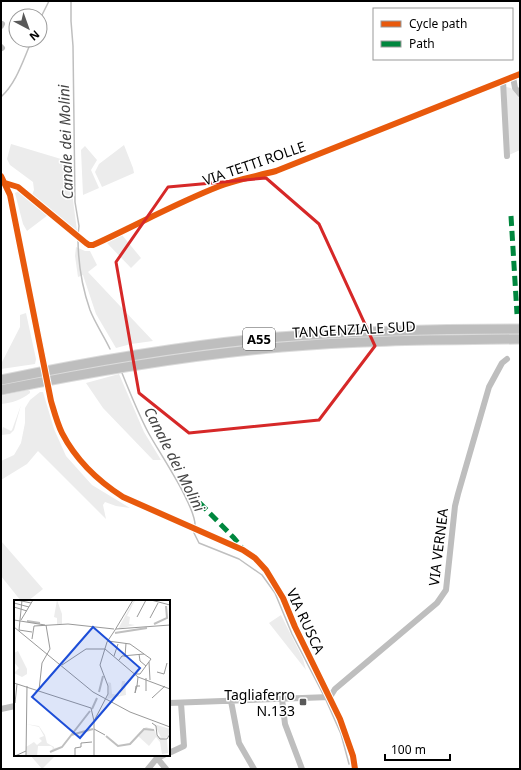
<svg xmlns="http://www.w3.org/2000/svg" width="521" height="770" font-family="'Noto Sans',sans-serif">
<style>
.green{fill:#ececec}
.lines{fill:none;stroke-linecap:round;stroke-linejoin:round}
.stream{stroke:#bfbfbf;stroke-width:1.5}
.highway-casing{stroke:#dbdbdb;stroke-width:11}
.minor{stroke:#bebebe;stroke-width:6}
.highway{stroke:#bebebe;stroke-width:9}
.minor-bridge{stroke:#bebebe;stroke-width:6}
.quiet{stroke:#00873e;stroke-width:5;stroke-dasharray:10 5;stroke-linecap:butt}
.cycleway-casing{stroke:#fff;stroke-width:8}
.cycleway{stroke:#e8590c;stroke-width:6}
.marked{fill:none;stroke:#d62828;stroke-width:3;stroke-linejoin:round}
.poi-dot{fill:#595959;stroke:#fff;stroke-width:1.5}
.labels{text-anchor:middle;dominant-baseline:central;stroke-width:3;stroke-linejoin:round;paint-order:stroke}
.shield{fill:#fff;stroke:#4c4c4c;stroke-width:1}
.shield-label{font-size:13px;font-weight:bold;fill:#000}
.street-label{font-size:14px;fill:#000;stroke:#fff}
.poi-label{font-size:14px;fill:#000;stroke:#fff;text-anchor:end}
.water-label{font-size:15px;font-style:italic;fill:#444;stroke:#fff}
.inset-river{fill:none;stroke:#bfbfbf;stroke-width:2}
.inset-road{fill:none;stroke:#999;stroke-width:1}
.view{fill:#1d4ed8;fill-opacity:0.15;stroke:#1d4ed8;stroke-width:2}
.inset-edge{fill:none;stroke:#000;stroke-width:2}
</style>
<rect width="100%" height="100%" fill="#fff"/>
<path class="green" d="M506 87 511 88 520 99V150L509 155Z
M11 144 71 162 73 200 77 231 32 195 34 190 33 182 10 165 7 159Z
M124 145 133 168 134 173 102 187 95 172 99 164Z
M85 146 97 160 91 170 99 188 83 195 81 150Z
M19 191 48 215 27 231 23 224 15 193Z
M122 235 141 258 131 268 107 243Z
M76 247 85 251H90L97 265 88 272 153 341 131 344 116 348 96 314 83 275 78 277 75 256Z
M26 313 36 359 35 364 1 369V364L20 327V315Z
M119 374 144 432 161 460H153L103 408 86 383Z
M28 390 30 391V393C21 400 12 403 1 404V396Z
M40 392H43L54 429 66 456 92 485 130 508 116 506 105 502 103 505 106 519 38 451 27 464 1 480V461L14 455 21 443 25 423V408L30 400Z
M21 405 14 430 10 434 1 435 3 427 11 431 12 430Z
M1 541 43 589 28 601H21L1 576Z
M281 615 303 659 306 670 269 623Z
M30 755H56L42 769Z"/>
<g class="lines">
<path class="stream" d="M71 1V21L73 46 75 202 79 226 78 235
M40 19 49 1
M1 97C17 82 23 60 32 40
M78 238C78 263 82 287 90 310 95 323 104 336 110 349
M122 373C130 393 138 413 148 432 158 451 198 509 195 528
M194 531V533L199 543 239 559 262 575 275 593 292 634 323 694
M326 700 341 734 349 764"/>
<defs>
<path id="highway" d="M1 380C93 361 185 345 279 337 359 331 439 329 520 329
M1 390C94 371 187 355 282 347 361 340 440 340 520 339"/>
</defs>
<use href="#highway" class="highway-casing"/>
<path class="minor" d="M1 26 2 24
M1 47 2 48
M513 77 515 88 520 94
M503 81 507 156
M1 176 10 195 42 353
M5 183 18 187 86 243 89 245H93C135 226 176 203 220 186 238 179 258 176 276 171L520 74
M51 401C54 411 57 423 62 433 76 460 98 481 123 497L243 550 255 558 266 570 283 598 295 627 340 719 353 756 355 769
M330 697 335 689 437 603 446 590 455 506 458 494 489 387 502 363 507 359
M282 699 285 724 302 769
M231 701 239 743 254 769
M169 703 330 697
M1 709 15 706
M169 753 184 746 181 703
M157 758 166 769
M148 769 157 758 164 755"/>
<use href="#highway" class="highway"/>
<path class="minor-bridge" d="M42 353 51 401"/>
<path class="quiet" d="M511 216 517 314
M189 492 234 538 242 548"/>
<defs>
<path id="cycleway" d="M1 176 10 195 51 401C54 411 57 423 62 433 76 460 98 481 123 497L243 550 255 558 266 570 283 598 295 627 340 719 353 756 355 769
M5 183 18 187 86 243 89 245H93C135 226 176 203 220 186 238 179 258 176 276 171L520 74"/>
</defs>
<use href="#cycleway" class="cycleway-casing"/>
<use href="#cycleway" class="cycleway"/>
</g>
<path class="marked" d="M266 178 319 224 375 346 319 420 189 433 139 393 116 262 168 187Z"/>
<rect class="poi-dot" x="299" y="698" width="8" height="8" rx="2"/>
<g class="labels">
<rect class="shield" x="243" y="328" width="32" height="22" rx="3"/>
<g class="shield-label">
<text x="259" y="339">A55</text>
</g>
<g class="street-label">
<text transform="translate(254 163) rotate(-19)">VIA TETTI ROLLE</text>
<text transform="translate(354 329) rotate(-3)">TANGENZIALE SUD</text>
<text transform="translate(438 547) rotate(-83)">VIA VERNEA</text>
<text transform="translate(306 621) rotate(65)">VIA RUSCA</text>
</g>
<g class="poi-label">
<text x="295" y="694">Tagliaferro<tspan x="295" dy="16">N.133</tspan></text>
</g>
<g class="water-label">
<text transform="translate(65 142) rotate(-92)">Canale dei Molini</text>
<text transform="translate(175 459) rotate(63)">Canale dei Molini</text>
</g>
</g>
<g transform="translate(14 600)">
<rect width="156" height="156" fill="#fff"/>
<path d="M43 0 48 14V24L43 25V18L40 17ZM120 0H123L120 2 113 16 116 17 115 24 121 25 104 29ZM4 51 13 69V74L8 77 0 73 5 68 8 72 0 62V53ZM108 81H111L112 95 93 99 95 91 94 82 97 83 98 94 106 95ZM12 124 25 126 31 135 33 143 40 147V148L48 147 36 152 39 148 37 146H24L23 156H13L12 147 20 142 23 145 28 141 25 138 30 136 25 127ZM140 124 156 129 154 137 148 139ZM132 127 141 130 142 135 153 140 154 153 148 154 146 142 142 137 135 146 123 135Z" fill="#ececec"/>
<path class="inset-river" d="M13 21 26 23M140 24 153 18 152 6M101 33 133 28M85 92 89 76M78 109 83 98M57 135 79 129M92 136 104 146 116 144 130 129 140 130M36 152 48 147 76 111"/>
<path class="inset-road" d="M3 0 17 3M8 0 5 30 18 32M137 0 156 5M0 3 15 7M0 7 13 11M123 17 132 0M136 18 144 3M0 20 31 25M7 20 19 0M0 27 79 92 116 112 156 127M102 29 156 25M101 30 119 0M18 39 20 26 54 24 100 29M94 41 116 44 137 59 126 74H122M91 49 124 77 156 89M125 54 126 61 132 66M100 56 104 44M111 57 112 43M105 60 108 56 130 54M135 62 136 80M48 65 72 49H91M143 72 150 74 153 63M124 77 123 86H126M0 83 77 108 80 121V156M122 86H123L121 93ZM25 90 28 63 36 49 32 25M132 91V78M138 98 151 86M1 103 3 84M80 121 94 94V86L86 65 93 42 101 30M138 123 142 126 143 135 146 139H153L156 134M80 129 91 135M1 156 12 151M12 156 13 86M61 156V148L67 147V143L78 142"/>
<path class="view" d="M79 27 126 68 66 138 18 97Z"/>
<rect width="156" height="156" class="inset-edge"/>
</g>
<rect width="521" height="770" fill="none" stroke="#000000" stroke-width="4"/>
<rect x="373" y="8" width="140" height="52" fill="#ffffff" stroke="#999999"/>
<rect x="381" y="21" width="20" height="6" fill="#e8590c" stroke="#999999"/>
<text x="409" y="28" font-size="12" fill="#000000">Cycle path</text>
<rect x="381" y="41" width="20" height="6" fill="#00873e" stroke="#999999"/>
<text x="409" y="48" font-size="12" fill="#000000">Path</text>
<g transform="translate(28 28) rotate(139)"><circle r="19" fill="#ffffff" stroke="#999999"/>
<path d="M0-3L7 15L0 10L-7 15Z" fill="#595959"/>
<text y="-6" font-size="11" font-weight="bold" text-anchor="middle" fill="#000000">N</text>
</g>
<path d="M385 754v6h65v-6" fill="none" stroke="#000000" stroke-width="2"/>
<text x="391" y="754" font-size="12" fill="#000000" stroke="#ffffff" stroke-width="3" paint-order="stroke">100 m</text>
</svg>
